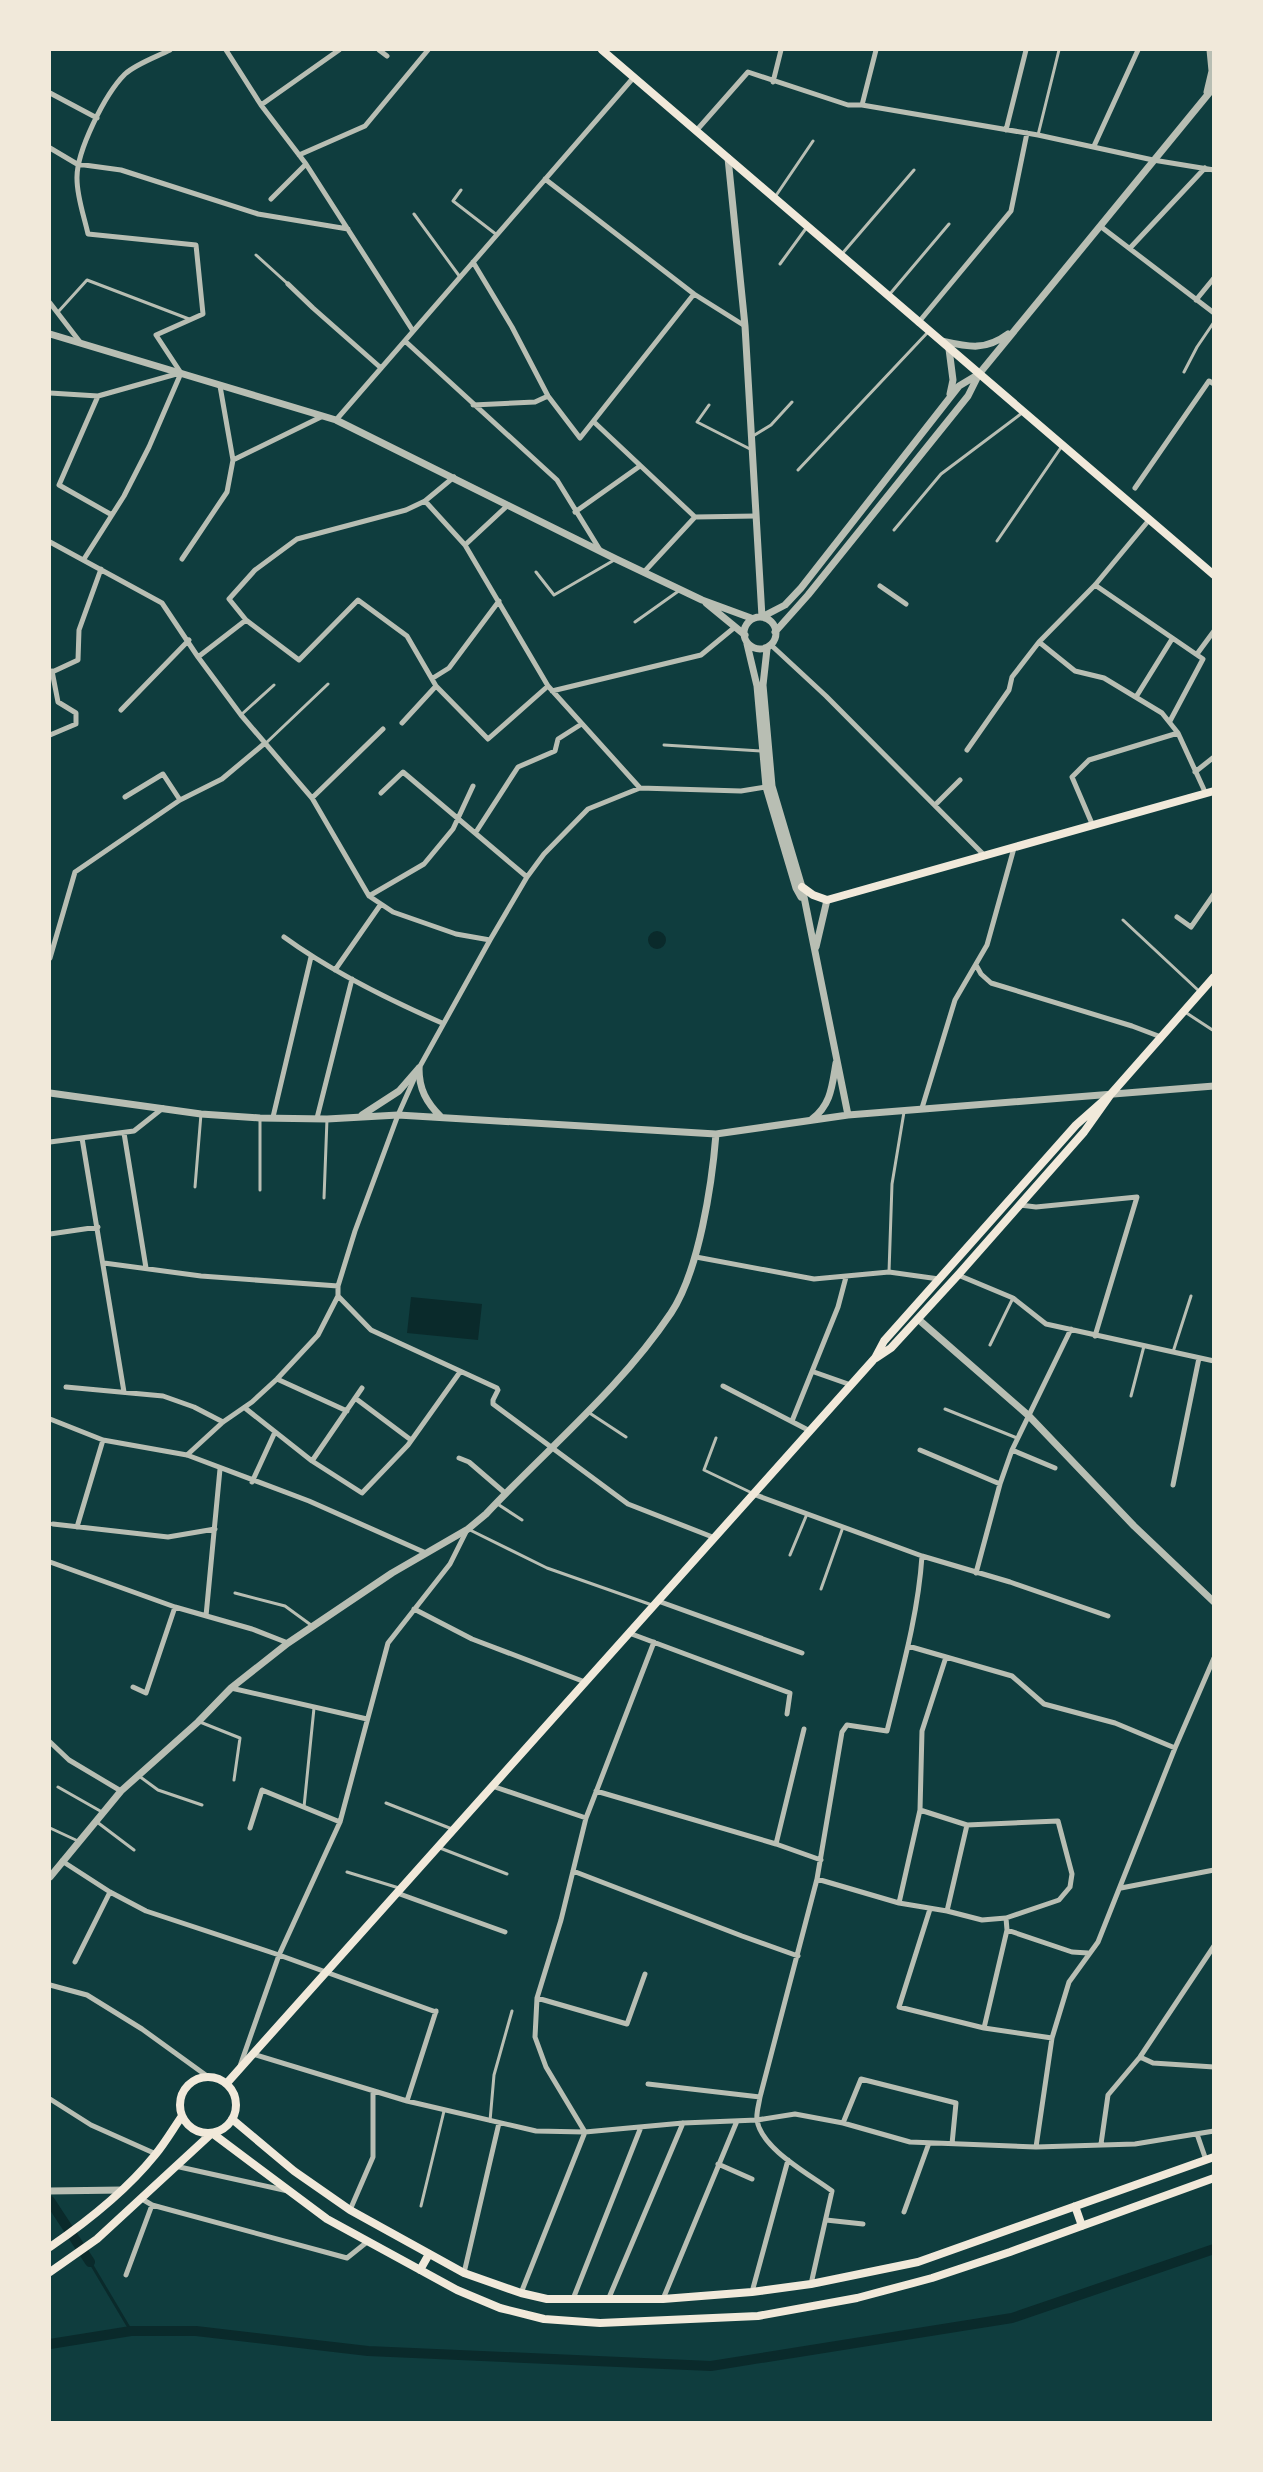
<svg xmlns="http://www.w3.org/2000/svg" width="1263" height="2472" font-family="'Noto Serif',serif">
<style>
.water{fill:#0a2a2b}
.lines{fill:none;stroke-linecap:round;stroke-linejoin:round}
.stream{stroke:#0a2a2b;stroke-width:3}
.canal{stroke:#0a2a2b;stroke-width:10}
.service{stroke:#b8beb3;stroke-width:3}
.minor{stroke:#b8beb3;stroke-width:5}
.tertiary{stroke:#b8beb3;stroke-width:7}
.secondary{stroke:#f1e9da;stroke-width:8}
</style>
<rect width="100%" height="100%" fill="#0f3d3e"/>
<path class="water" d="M648 940a9 9 0 1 1 18 0a9 9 0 1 1-18 0Z
M411 1297 482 1304 478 1340 407 1333Z"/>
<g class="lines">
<path class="stream" d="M90 2262 131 2331"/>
<path class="canal" d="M50 2201 90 2262
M50 2344 131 2331H196L368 2351 711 2366 1012 2318 1214 2249"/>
<path class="service" d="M1038 135 1059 50
M461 190 453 201 497 235
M775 197 813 141
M414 214 460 277
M256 255 288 284
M841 255 914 170
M780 264 807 227
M889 295 949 224
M58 312 87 280 189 319
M1184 372 1197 347 1214 322
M709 405 697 422 750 449
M753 436 771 425 792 402
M798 470 928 332
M894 530 941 474 1022 413
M997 541 1062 446
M536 572 554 595 616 559
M635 622 680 590
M242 714 274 685
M266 743 328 684
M664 745 761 751
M1123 920 1199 991
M1185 1012 1214 1031
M195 1187 201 1114
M260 1190V1118
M324 1198 327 1119
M889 1272 892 1184 904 1112
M990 1345 1013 1298
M1173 1352 1191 1296
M1131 1396 1144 1346
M945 1409 1017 1438
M588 1412 626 1437
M716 1438 704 1470 752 1493
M496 1503 522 1520
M470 1530 547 1568 652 1605
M790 1555 807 1514
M821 1589 843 1527
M235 1593 285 1606 311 1625
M200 1722 240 1738 234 1780
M139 1776 158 1790 202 1805
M58 1787 102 1812
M386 1803 452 1829
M304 1807 314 1708
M97 1822 134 1850
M50 1828 78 1841
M440 1848 507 1874
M347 1872 399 1888
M490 2121 494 2075 512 2011
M421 2206 444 2111"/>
<path class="minor" d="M170 50C156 57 136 64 125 74 105 94 76 152 77 179 77 197 84 216 88 234L196 245 203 314 156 335 181 373
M226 50 261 105 306 164 413 331
M379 50 387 56
M773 82 781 50
M50 93 97 118
M261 105 339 50
M862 105 876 50
M1006 130 1026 50
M696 131 748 72 848 105H862L1038 135 1153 160 1214 170
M1094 146 1138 50
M50 148 77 164 121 170 258 214 348 229
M299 155 365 126 428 50
M545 179 694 294 745 326
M271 199 306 164
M1100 226 1214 313
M1131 247 1205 168
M473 262 512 327 548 396 580 438 694 294
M288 284 313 308 381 368
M1196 300 1214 278
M50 303 80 342
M918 323 1011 211 1027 133
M405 341 557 480 600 550
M50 393 98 396 180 373
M98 396 59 485 112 515
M473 405 535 402 548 396
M336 420 634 77
M594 422 695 517 756 516
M233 460 323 416
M1135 488 1209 381 1214 384
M425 501 465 545 548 686 640 788
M575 512 640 466
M50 542 162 603 198 657 241 715 312 798 369 896 393 912 456 934 490 940
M465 545 508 505
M84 559 124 496 149 447 181 373
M182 559 227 492 233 460 220 386
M644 572 695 517
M1095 585 1203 659 1170 721
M880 586 906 604
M246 620 299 660 358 600 407 636 436 686 488 739 548 686
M1039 642 1075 671 1104 678 1162 713 1178 733 1206 794
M771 645 826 696 985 856
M1197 654 1214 631
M198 657 246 620 229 599 255 570 297 539 406 510 425 501 454 477
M50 673 78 660 79 630 101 569
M433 678 449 668 499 601
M552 691 701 655 735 627
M1136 697 1172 639
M121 710 189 640
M402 723 436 686
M50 735 76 724V713L58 702 52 671
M967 750 1009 690 1012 677 1039 642 1095 585 1149 520
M1195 772 1214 757
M381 793 403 772 527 877
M125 797 163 774 180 800
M312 798 383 729
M935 805 960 780
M1093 826 1072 777 1089 760 1178 733
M476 832 518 767 555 751 558 739 580 725
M369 896 424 864 453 829 473 786
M1177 917 1191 927 1214 894
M284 937C332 972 387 999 442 1023
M50 958 75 872 180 800 222 779 265 743
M976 965 981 974 991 983 1132 1026 1161 1037
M335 970 381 904
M922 1108 955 1000 987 945 1014 848
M273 1117 311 957
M317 1118 352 979
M124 1133 146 1268
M82 1138 124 1392
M50 1142 134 1131 163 1108
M1020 1205 1036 1207 1137 1197 1095 1336
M50 1234 98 1227
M696 1257 814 1279 889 1272 939 1279
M104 1263 201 1276 338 1286
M958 1275 1013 1298 1046 1324 1214 1361
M338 1296 371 1330 497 1388 498 1390 493 1400V1404L628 1504 715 1538
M814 1372 851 1385
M277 1379 347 1411
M723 1386 810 1431
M66 1387 163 1396 194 1407 223 1422
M355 1398 411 1440
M245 1408 312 1461 362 1493 408 1445 460 1372
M50 1419 103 1440 187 1455 309 1501 426 1553
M792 1421 838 1307 846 1277
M920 1450 1000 1484
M1012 1450 1055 1468
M187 1455 223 1422 252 1402 277 1379 318 1335 338 1296V1286L355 1231 398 1115 419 1068 490 940 527 877 544 854 588 809 640 788 741 791 766 787
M459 1458 469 1462 505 1493
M312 1461 362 1388
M252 1482 275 1432
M1173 1485 1199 1358
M753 1494 922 1556 1010 1582 1108 1616
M53 1524 168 1537 215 1529
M77 1527 103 1440
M50 1562 175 1607 252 1629 288 1643
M976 1573 1000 1484 1012 1450 1071 1329
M658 1601 802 1653
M414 1609 472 1639 585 1682
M206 1616 220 1469
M629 1633 790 1693 787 1714
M908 1646 1012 1676 1044 1704 1115 1723 1175 1748
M133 1687 146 1693 175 1607
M231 1688 367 1719
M50 1742 69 1760 121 1791
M492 1786 586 1818
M596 1791 776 1844 821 1860
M250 1828 262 1790 340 1822
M776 1844 804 1729
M62 1861 110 1892 146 1911 279 1955 436 2012
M573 1871 742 1936 798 1956
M817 1879 899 1903 947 1911 982 1920 1006 1918 1059 1900 1070 1887 1072 1874 1058 1821 967 1825 920 1810 922 1731 946 1657
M1121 1888 1214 1870
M397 1893 505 1932
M899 1903 920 1810
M930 1909 899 2007 984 2028 1052 2038
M947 1911 967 1825
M1007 1930 1072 1952 1088 1953
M75 1962 110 1892
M50 1985 87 1995 142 2029 207 2076
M537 1998 627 2024 645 1974
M984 2028 1007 1930 1006 1918
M253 2054 407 2101 536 2131 585 2132 683 2123 757 2120 795 2114 843 2123 910 2142 1036 2147 1135 2144 1214 2131
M1140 2057 1153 2063 1214 2067
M240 2066 279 1955 340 1822 388 1643 450 1564 467 1530
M648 2084 760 2097
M50 2099 91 2125 156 2154
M407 2101 436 2011
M843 2123 861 2079 956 2103 952 2144
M585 2132 546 2067 535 2037 537 1998 561 1920 586 1818 654 1642
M1197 2134 1206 2160
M1101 2144 1108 2095 1140 2057 1214 1946
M1036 2147 1052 2038 1069 1982 1098 1942 1175 1748 1214 1658
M718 2164 752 2179
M175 2166 288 2191
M142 2199 152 2205 347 2258 367 2242
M350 2210 373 2157V2091
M904 2212 929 2143
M826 2220 863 2224
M464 2273 499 2123
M126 2275 152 2205
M811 2284 832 2191C811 2175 761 2149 757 2120 756 2113 759 2104 760 2097L817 1879 842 1732 847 1725 887 1731C901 1674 918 1616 922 1556
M752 2292 788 2160
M521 2293 585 2132
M573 2299 641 2127
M663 2299 737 2121
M608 2300 683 2123"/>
<path class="tertiary" d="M1207 92 1212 71 1210 50
M728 158 745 326 762 617 785 605 801 588 959 386 979 374
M50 334 336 420 616 559 702 600 751 618
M942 341C969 347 985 351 1008 334
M949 349 953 380 950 394
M706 603 745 635
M744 633a16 16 0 1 1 32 0a16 16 0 1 1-32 0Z
M775 632 808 595 968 396 979 374 1214 87
M747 644 757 686 766 787 796 888 801 897
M767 649 763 685 772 786 802 887 848 1115
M816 947 827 900
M419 1068C419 1089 426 1102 441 1117
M50 1093 201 1114 260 1118 327 1119 398 1115 716 1134 848 1115 1214 1086
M362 1115 399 1091 419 1068
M812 1119C831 1105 832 1086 836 1063
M918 1319 1029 1416 1134 1526 1214 1602
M50 1877 121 1791 198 1722 231 1688 288 1643 392 1573 468 1529 486 1514C548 1448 620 1389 671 1313 699 1271 712 1184 716 1134
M50 2191 122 2190"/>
<path class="secondary" d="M602 50 1214 575
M802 887 813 895 827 900 1214 791
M876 1358 891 1348 958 1275 1084 1132 1111 1094 1214 977
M180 2105a28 28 0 1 1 56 0a28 28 0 1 1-56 0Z
M227 2083 875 1358 884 1341 1076 1125 1111 1094
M232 2119 294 2171 350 2210 464 2273 521 2293 547 2299H663L752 2292 811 2284 918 2262 1214 2157
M1075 2206 1082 2226
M50 2247C88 2221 126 2191 155 2155 165 2143 173 2129 182 2116
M420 2270 429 2254
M50 2272 97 2239 212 2133 327 2219 457 2290 500 2308 544 2319 600 2323 758 2316 857 2298 932 2278 1010 2252 1214 2178"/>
</g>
<rect width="1263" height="2472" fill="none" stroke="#f1e9da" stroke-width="102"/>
</svg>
